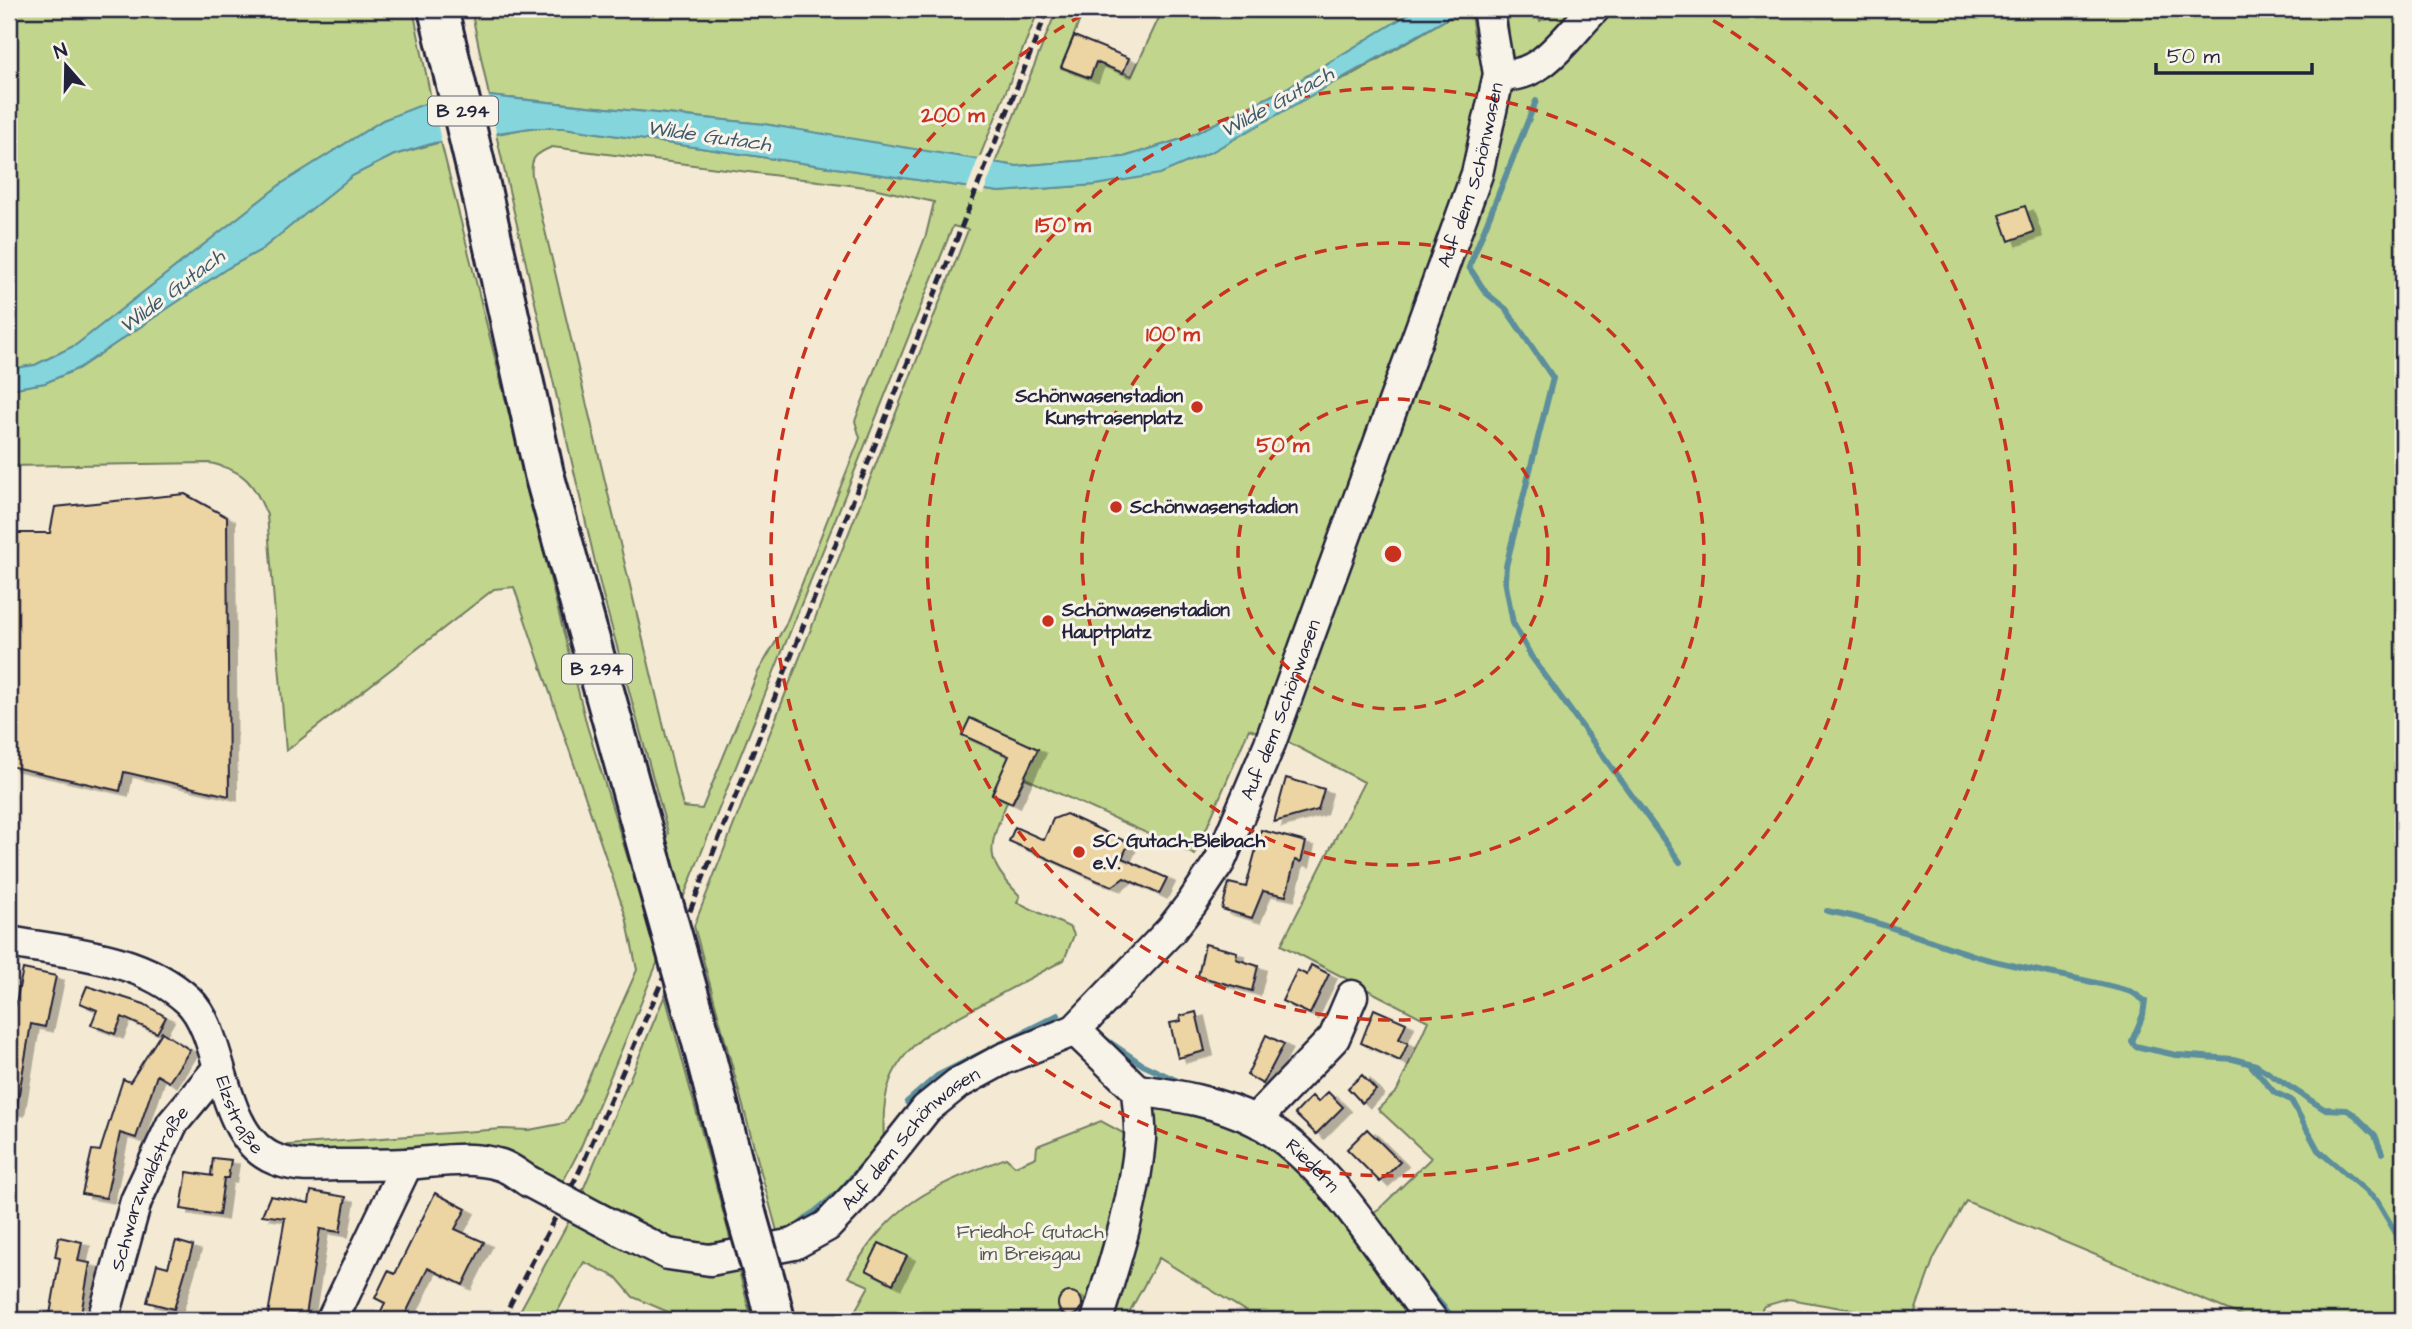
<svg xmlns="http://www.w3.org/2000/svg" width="2412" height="1329" font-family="'Architects Daughter',sans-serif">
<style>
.green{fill:#c1d68c;stroke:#727c64;stroke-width:2;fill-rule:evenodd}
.water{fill:#84d6dc;stroke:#5d8e9c;stroke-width:2}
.pier{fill:#f4ead3}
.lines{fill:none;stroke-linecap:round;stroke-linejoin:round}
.stream{stroke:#5d8e9c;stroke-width:6}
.building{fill:#edd5a3;stroke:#22223b;stroke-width:2;filter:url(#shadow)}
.minor-casing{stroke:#22223b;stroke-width:35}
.highway-casing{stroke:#22223b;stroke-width:44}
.minor{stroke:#f7f3e8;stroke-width:30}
.highway{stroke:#f7f3e8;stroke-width:38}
.rail{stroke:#22223b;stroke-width:5;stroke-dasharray:10 5;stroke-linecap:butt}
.minor-bridge-casing{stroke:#22223b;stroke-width:35;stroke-linecap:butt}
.highway-bridge-casing{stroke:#22223b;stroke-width:44;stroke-linecap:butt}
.minor-bridge{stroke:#f7f3e8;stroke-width:30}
.highway-bridge{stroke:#f7f3e8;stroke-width:38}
.ring{fill:none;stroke:#c8321e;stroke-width:3.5;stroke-dasharray:12 9}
.poi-dot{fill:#c8321e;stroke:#f7f3e8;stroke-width:2.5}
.labels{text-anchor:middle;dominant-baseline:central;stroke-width:6;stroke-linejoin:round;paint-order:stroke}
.shield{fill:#f7f3e8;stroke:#62616f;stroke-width:2}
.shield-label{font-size:18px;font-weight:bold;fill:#22223b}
.street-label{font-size:19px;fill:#22223b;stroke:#f7f3e8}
.poi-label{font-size:19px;font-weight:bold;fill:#22223b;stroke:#f7f3e8;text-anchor:start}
.park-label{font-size:19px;fill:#525853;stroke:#f7f3e8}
.water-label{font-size:21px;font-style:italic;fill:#3f586b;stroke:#f7f3e8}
.centre{fill:#c8321e;stroke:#f7f3e8;stroke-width:3.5}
.ring-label{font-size:21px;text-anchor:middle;font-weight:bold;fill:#c8321e;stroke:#f7f3e8;stroke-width:6;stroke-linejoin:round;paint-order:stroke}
</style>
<defs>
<filter id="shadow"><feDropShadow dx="8" dy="4.5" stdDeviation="0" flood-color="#0004"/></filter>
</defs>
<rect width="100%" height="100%" fill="#f4ead3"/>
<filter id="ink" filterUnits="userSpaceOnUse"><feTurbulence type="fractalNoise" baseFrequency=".0143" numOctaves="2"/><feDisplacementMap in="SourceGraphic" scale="14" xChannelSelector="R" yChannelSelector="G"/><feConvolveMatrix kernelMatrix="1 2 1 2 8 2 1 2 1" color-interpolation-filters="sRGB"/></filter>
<g filter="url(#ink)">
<path class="green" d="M9 9H413L432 103 383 120 281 184 76 345 35 365 9 369Z
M471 9H1039L978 161 764 124 489 96Z
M1057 9H1084L1061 68 1090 78 1096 62 1132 76 1163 9H1417L1285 89 1188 137 1124 157 1017 166 995 163Z
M1464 9H1470L1477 53 1509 34 1506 9H1533L1540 21 1562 9H2403V1320H2252L1966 1201 1934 1258 1912 1320 1789 1299 1764 1306 1755 1320H1260L1159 1258 1125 1320H850L869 1286 848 1277C892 1202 929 1188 1006 1158L1015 1166 1036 1157 1037 1146 1101 1121 1132 1138 1159 1105 1239 1124 1281 1149 1349 1228 1380 1208 1431 1158 1378 1109 1397 1091 1428 1021 1281 945 1364 782 1290 743 1249 729 1195 855 1025 778 1012 804 1007 802C988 849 983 858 1020 896L1017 902 1071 928 1074 935 1064 960 928 1033C889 1064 881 1093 884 1140 853 1178 828 1221 777 1231L694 926 968 230 953 226 639 1008 580 1149 560 1187 536 1167 498 1151 292 1154 276 1146 502 1129 529 1130 565 1123 577 1104 637 970 626 917 514 587 494 589 286 751 267 515C253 483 246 471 210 463L9 466V389L45 383 79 368 226 269 261 250 352 176 394 155 441 142 587 726 638 891 668 833 601 588 496 134 530 128H564L999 192 1096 185 1351 75ZM552 147 873 188 934 202 926 235 855 421 860 438 785 626 758 672 702 809 683 807 532 176C530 158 535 154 552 147Z
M665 995 752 1320H687L633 1297 616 1277 584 1262 553 1320H515L570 1219 611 1208 582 1192Z"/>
<path class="water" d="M1417 9H1464L1213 151 1160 174 1096 185 999 192 564 128H530L434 143 394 155 352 176 261 250 226 269 79 368 45 383 9 389V369L35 365 76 345 281 184 383 120 424 104 489 96 764 124 1017 166 1124 157 1188 137 1285 89Z"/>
<path class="pier" d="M488 93 497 137 442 145 432 100Z
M979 157 996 160 983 194 966 191Z"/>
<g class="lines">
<path class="stream" d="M1536 101 1469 267 1486 293 1506 309 1553 378 1506 566 1505 580 1513 623 1531 656 1680 862
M1827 911C1882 921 1924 940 1976 956 2027 971 2081 977 2132 992L2145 1001 2143 1015 2132 1041 2135 1046 2176 1055 2233 1059 2256 1065 2324 1109 2347 1110 2355 1115 2375 1135 2382 1153
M1102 1037 1143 1065 1184 1084
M2249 1063 2274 1092 2291 1100 2318 1150 2377 1201 2403 1245
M907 1102 937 1076 1058 1015
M801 1223 840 1191 865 1162
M1424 1285 1455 1320"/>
</g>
<path class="building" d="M1074 36 1129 58 1123 73 1096 62 1090 78 1061 67Z
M2025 206 2034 232 2009 241 2000 215Z
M185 494 227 517 229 796 124 772 120 791 9 766V533H50L55 507Z
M970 718 1038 749 1012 803 992 794 1009 756 962 735Z
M1286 778 1324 789 1318 810 1274 822Z
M1066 814 1129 843 1122 858 1167 878 1159 894 1124 878 1113 886 1098 881 1009 841 1015 827 1044 840 1053 819Z
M1261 830 1306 842 1301 862 1295 860 1286 896 1263 891 1252 918 1222 909 1229 883 1246 887Z
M1205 944 1237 952 1236 959 1258 966 1252 991 1198 976Z
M1311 965 1329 974 1310 1014 1282 1001 1297 970 1307 975Z
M23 969 56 976 45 1027 31 1024 16 1111 9 1110V1035Z
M87 986 144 1004 166 1017 157 1033 122 1017 115 1034 91 1025 97 1010 80 1003Z
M1374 1009 1406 1023 1399 1039 1408 1043 1400 1061 1361 1043Z
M1196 1012 1205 1051 1178 1058 1170 1023 1181 1021 1180 1016Z
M162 1032 190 1050 169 1082 157 1075 136 1138 120 1133 106 1198 82 1194 92 1150 100 1151 123 1079 130 1082Z
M1266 1035 1284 1044 1263 1084 1247 1075Z
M1362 1075 1376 1090 1362 1103 1348 1088Z
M1328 1092 1343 1107 1316 1134 1295 1114 1312 1096 1318 1102Z
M1367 1129 1400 1162 1380 1182 1347 1149Z
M213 1158 231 1160 228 1178H224L219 1215 181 1209 187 1172 213 1176 211 1175Z
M311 1191 346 1197 340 1232 320 1229 306 1315 286 1312 284 1320H267L285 1218 262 1215 270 1196 309 1203Z
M435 1193 466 1209 455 1229 484 1242 463 1285 428 1268 406 1313 399 1320 381 1311 385 1303 375 1298 388 1271 395 1274Z
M59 1237 82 1242 78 1261 90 1263 80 1320H49L60 1258 55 1257Z
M176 1241 193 1246 174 1309 147 1302 157 1264 168 1267Z
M879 1243 907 1256 893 1284 866 1270Z
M1058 1304a12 12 0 1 1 24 0a12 12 0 1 1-24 0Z"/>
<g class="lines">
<defs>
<g id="minor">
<path d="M1499 74C1539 82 1568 35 1594 9"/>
<path id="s1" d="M9 942C70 953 140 956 188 1000 224 1033 218 1130 270 1157 292 1168 312 1166 337 1165 360 1165 383 1165 406 1164 437 1162 470 1155 501 1165 510 1168 520 1176 528 1181"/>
<path d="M1075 1030 1137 1090C1138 1106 1141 1123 1140 1139 1135 1201 1115 1261 1097 1320"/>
<path id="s2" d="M1137 1090C1176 1095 1219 1102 1256 1121 1330 1160 1381 1255 1432 1320"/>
<path d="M1255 1120 1334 1038 1352 996"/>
<path id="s3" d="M603 1221 668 1254 710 1260 794 1244 827 1226 864 1187 926 1109 957 1084 1003 1059 1075 1030 1171 930 1192 903 1220 861 1270 743 1477 174 1499 74 1488 9"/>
<path id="s4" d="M103 1320 136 1201 172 1124 217 1070"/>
<path d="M332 1320 407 1164"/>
</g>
<path id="highway" d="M438 9 481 189 544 474 652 864
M701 1038 747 1217
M767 1287 775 1320"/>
</defs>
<use href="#minor" class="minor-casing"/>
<use href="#highway" class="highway-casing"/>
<use href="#minor" class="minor"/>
<use href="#highway" class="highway"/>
<path class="rail" d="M502 1320 580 1170 665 974 1048 9"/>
<defs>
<path id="minor-bridge" d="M528 1181 603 1221"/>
<path id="highway-bridge" d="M652 864 701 1038
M747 1217 767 1287"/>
</defs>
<use href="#minor-bridge" class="minor-bridge-casing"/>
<use href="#highway-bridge" class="highway-bridge-casing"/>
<use href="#minor-bridge" class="minor-bridge"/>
<use href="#highway-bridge" class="highway-bridge"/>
</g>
</g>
<g class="ring">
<circle cx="1393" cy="554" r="155"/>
<circle cx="1393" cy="554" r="311"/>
<circle cx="1393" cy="554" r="466"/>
<path d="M1695 10A622 622 0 1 1 1091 10"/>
</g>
<g class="poi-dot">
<circle cx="1197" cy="407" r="7"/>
<circle cx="1116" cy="507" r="7"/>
<circle cx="1048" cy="621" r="7"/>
<circle cx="1079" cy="852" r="7"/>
</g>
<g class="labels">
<g class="shield">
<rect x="428" y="96.5" width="70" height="29" rx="5"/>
<rect x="562" y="654.5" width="70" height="29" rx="5"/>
</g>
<g class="shield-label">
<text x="463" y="111">B 294</text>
<text x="597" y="669">B 294</text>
</g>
<g class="street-label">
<text stroke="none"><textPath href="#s3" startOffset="1516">Auf dem Schönwasen</textPath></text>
<text stroke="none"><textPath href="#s3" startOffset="948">Auf dem Schönwasen</textPath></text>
<text stroke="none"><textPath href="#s1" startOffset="318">Elzstraße</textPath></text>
<text stroke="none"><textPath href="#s3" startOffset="360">Auf dem Schönwasen</textPath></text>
<text stroke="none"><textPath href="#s2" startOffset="196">Riedern</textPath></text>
<text stroke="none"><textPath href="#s4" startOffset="140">Schwarzwaldstraße</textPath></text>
</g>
<g class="poi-label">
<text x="1183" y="396" text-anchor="end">Schönwasenstadion<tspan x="1183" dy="22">Kunstrasenplatz</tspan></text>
<text x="1130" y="507">Schönwasenstadion</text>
<text x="1062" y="610">Schönwasenstadion<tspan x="1062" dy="22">Hauptplatz</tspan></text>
<text x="1093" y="841">SC Gutach-Bleibach<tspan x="1093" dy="22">e.V.</tspan></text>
</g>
<g class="park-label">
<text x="1030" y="1232">Friedhof Gutach<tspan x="1030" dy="22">im Breisgau</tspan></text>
</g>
<g class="water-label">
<text transform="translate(1277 102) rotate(-29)">Wilde Gutach</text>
<text transform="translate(709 136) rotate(8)">Wilde Gutach</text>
<text transform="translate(172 291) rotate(-37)">Wilde Gutach</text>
</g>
</g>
<circle cx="1393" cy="554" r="10" class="centre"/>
<g class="ring-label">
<text x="953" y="122">200 m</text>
<text x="1063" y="232">150 m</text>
<text x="1173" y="341">100 m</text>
<text x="1283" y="452">50 m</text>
</g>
<rect width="2412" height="1329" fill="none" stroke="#f7f3e8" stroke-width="35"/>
<rect x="18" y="18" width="2377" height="1294" fill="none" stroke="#22223b" stroke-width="2.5" filter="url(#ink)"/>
<g transform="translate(66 66) rotate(340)" stroke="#f7f3e8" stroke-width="5" paint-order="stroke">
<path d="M0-5L12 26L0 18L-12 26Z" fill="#22223b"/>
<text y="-10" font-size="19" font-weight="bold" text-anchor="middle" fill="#22223b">N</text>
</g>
<path d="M2156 63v10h156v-10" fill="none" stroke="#22223b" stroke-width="3.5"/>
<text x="2167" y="63" font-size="21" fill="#22223b" stroke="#f7f3e8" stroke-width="5" paint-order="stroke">50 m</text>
</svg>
